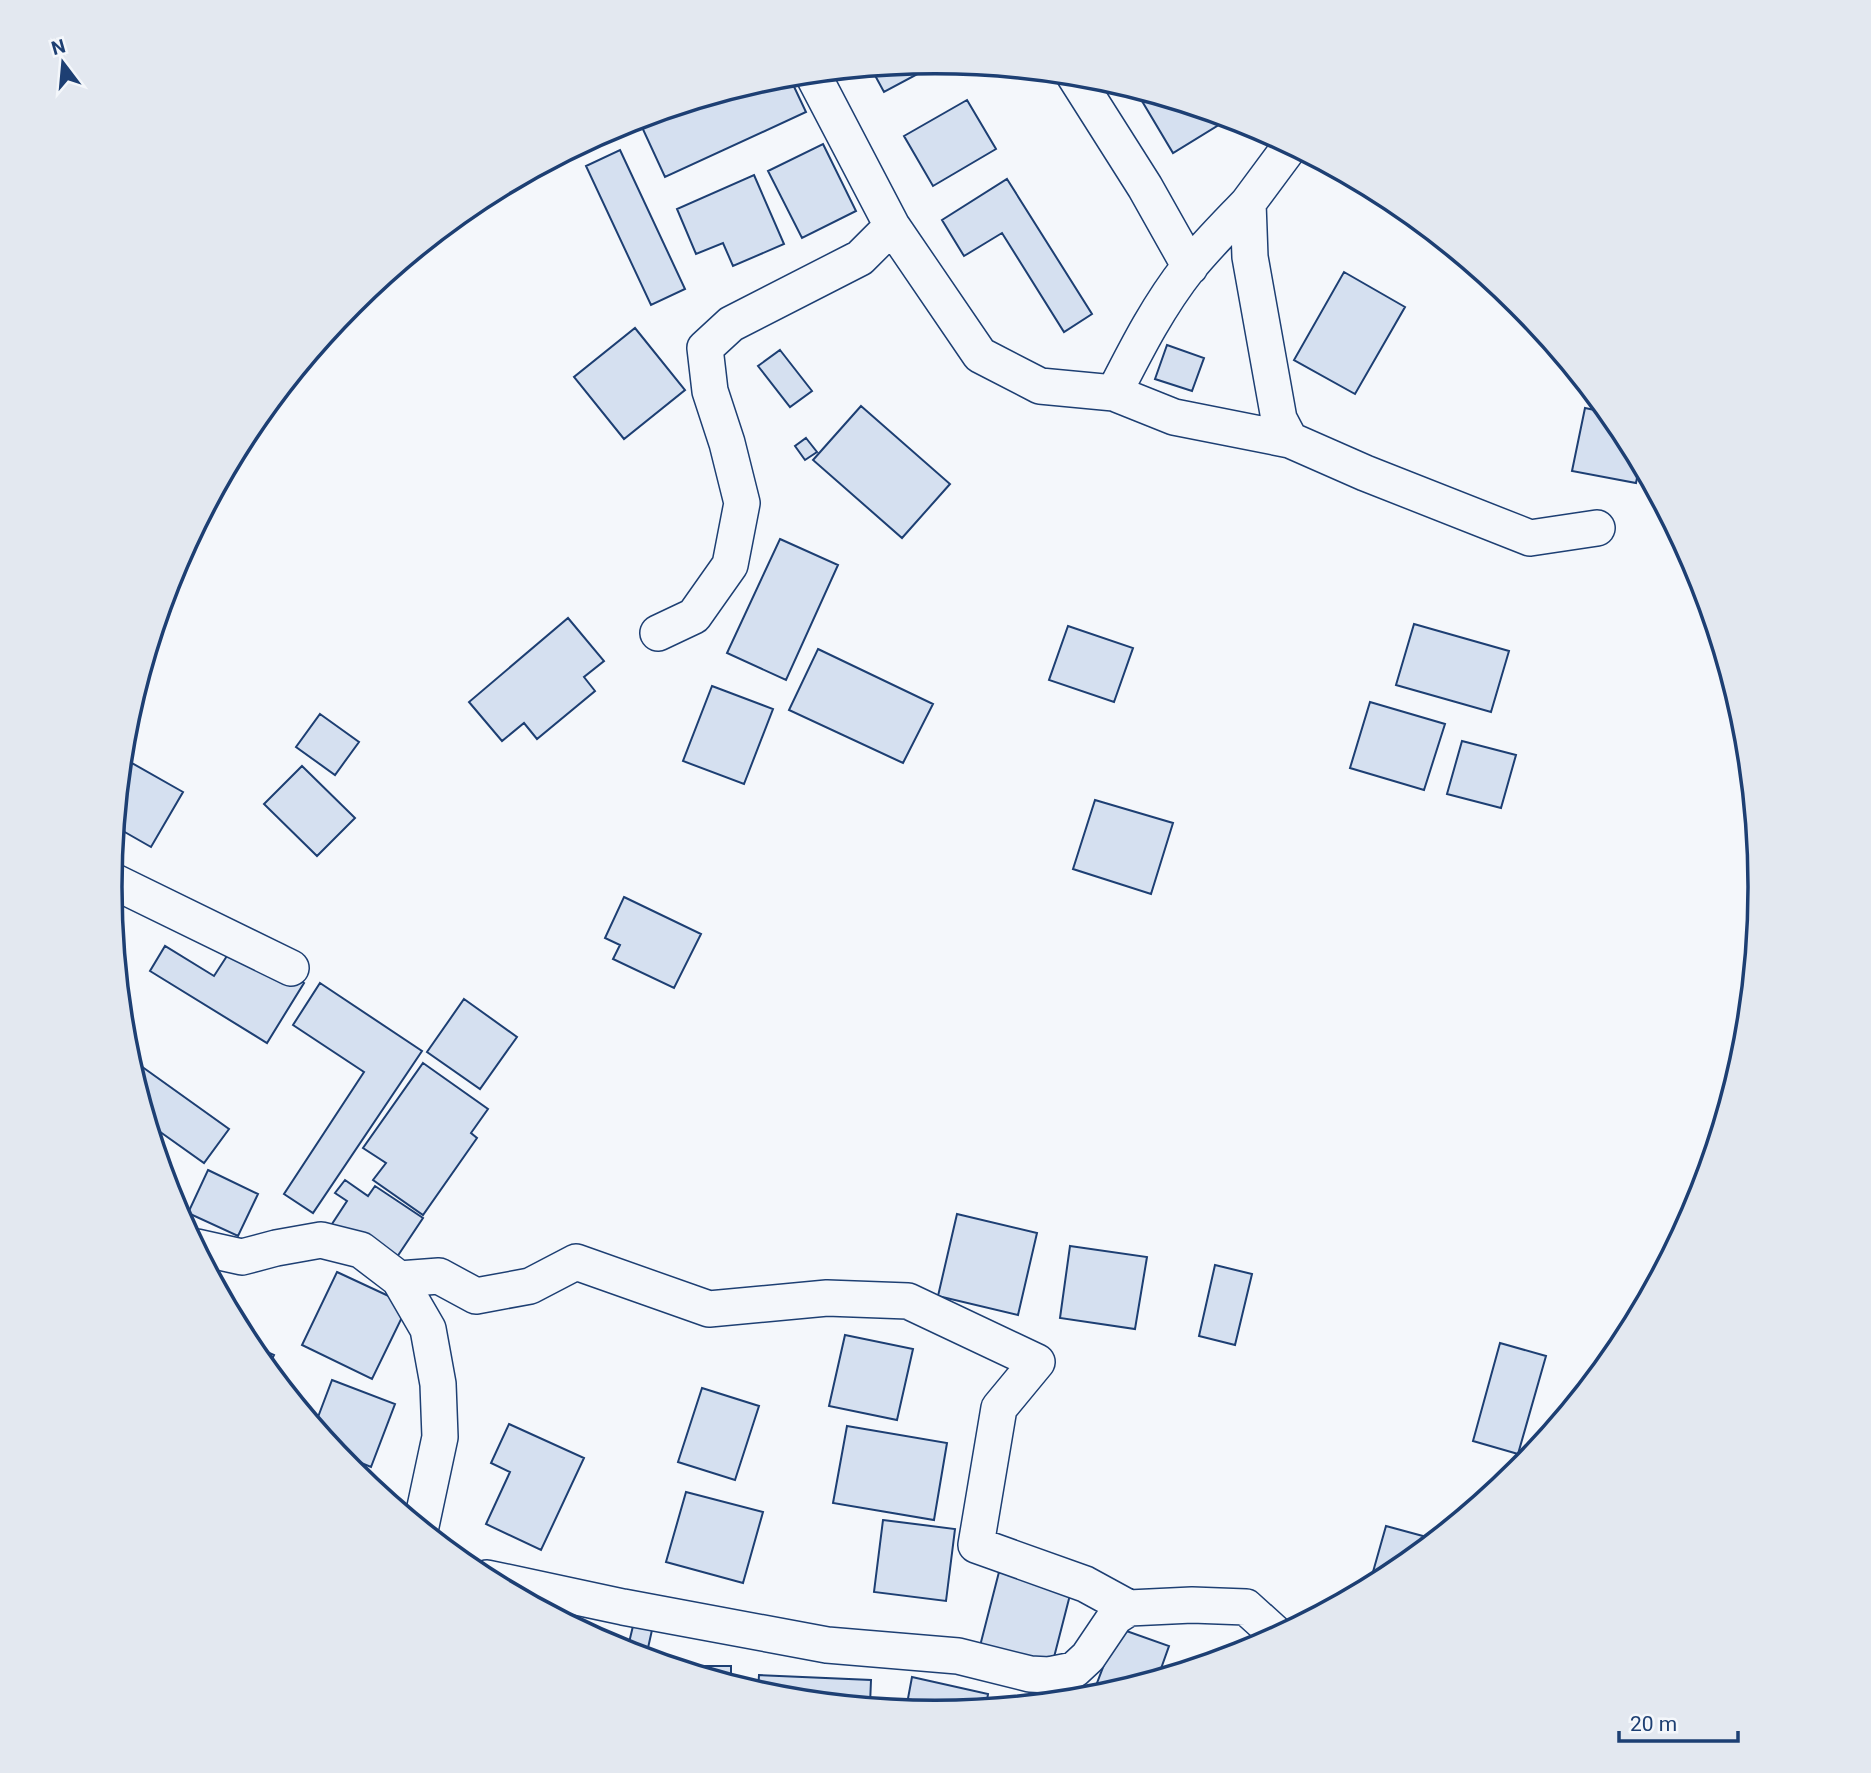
<svg xmlns="http://www.w3.org/2000/svg" width="1871" height="1773" font-family="Roboto,sans-serif">
<style>
.building{fill:#d5e0f0;stroke:#1d3f73;stroke-width:2}
.lines{fill:none;stroke-linecap:round;stroke-linejoin:round}
.minor-casing{stroke:#1d3f73;stroke-width:38}
.minor{stroke:#f4f7fb;stroke-width:35}
.rim{fill:none;stroke:#1d3f73;stroke-width:3.5}
</style>
<rect width="100%" height="100%" fill="#f4f7fb"/>
<path class="building" d="M936 61 940 62 884 92 871 68Z
M789 76 806 112 665 177 641 125 691 102 775 77Z
M1145 92 1230 118 1173 153 1139 96Z
M967 100 996 149 933 186 904 136Z
M823 144 856 211 802 238 768 171Z
M620 150 685 289 651 305 586 166Z
M754 175 784 244 733 266 723 243 696 254 677 209Z
M1007 179 1092 314 1064 332 1002 233 964 256 942 220Z
M1344 272 1405 307 1355 394 1294 360Z
M635 328 685 390 624 439 574 377Z
M1167 345 1204 358 1192 391 1155 379Z
M780 350 812 391 790 407 758 366Z
M861 406 950 484 902 538 813 460Z
M1585 408 1609 413 1622 428 1640 463 1636 483 1572 471Z
M806 438 817 452 805 460 795 446Z
M780 539 838 565 786 680 727 653Z
M568 618 604 661 584 677 595 691 537 739 524 723 502 741 469 702Z
M1414 624 1509 651 1491 712 1396 685Z
M1068 626 1133 648 1114 702 1049 680Z
M818 649 933 704 903 763 789 710Z
M712 686 773 709 744 784 683 761Z
M1370 702 1445 724 1424 790 1350 768Z
M320 714 359 742 335 775 296 747Z
M1462 741 1516 755 1501 808 1447 794Z
M123 758 183 792 151 847 116 827Z
M302 766 355 818 317 856 264 804Z
M1095 800 1173 823 1151 894 1073 869Z
M624 897 701 934 674 988 613 959 620 945 605 938Z
M236 942 304 983 267 1043 150 971 165 946 214 976Z
M320 983 422 1051 313 1213 284 1194 364 1072 293 1025Z
M464 999 517 1037 480 1089 427 1052Z
M423 1063 488 1109 471 1133 477 1138 423 1215 373 1180 386 1163 363 1148Z
M141 1066 229 1129 204 1163 149 1124 135 1075Z
M208 1170 258 1194 238 1236 188 1213Z
M345 1180 368 1196 375 1186 423 1218 395 1260 356 1240 332 1224 347 1201 335 1193Z
M957 1214 1037 1233 1018 1315 938 1296Z
M1070 1246 1147 1257 1135 1329 1060 1318Z
M1215 1265 1252 1274 1235 1345 1199 1336Z
M337 1272 408 1305 372 1379 302 1345Z
M845 1335 913 1349 897 1420 829 1406Z
M1500 1343 1546 1356 1518 1454 1473 1441Z
M249 1344 274 1355 268 1368 249 1345Z
M332 1380 395 1404 371 1467 339 1454 315 1425Z
M702 1388 759 1406 735 1480 678 1462Z
M509 1424 584 1458 541 1550 486 1524 510 1472 491 1463Z
M847 1426 947 1443 934 1520 833 1503Z
M686 1492 763 1512 743 1583 666 1562Z
M381 1493 397 1498 395 1505Z
M883 1520 955 1529 946 1601 874 1592Z
M1386 1526 1434 1539 1394 1573 1369 1586Z
M999 1572 1071 1591 1052 1665 980 1646Z
M633 1626 652 1630 646 1657 627 1651Z
M1118 1628 1169 1646 1158 1677 1103 1694 1094 1691Z
M676 1666H731V1683Z
M759 1675 871 1680 870 1705 774 1696 758 1691Z
M912 1677 988 1694 986 1707 935 1712 906 1709Z"/>
<g class="lines">
<defs>
<path id="minor" d="M1074 75 1145 187 1190 267
M1291 145 1248 203 1250 257 1279 419 1290 440 1365 473 1530 538 1597 528
M892 226 980 355 1040 386 1114 393 1174 417 1290 440
M1114 393C1136 350 1158 306 1189 267 1207 245 1228 224 1248 203
M658 633 694 616 730 565 742 503 727 443 710 391 705 348 731 324 860 258 892 226 812 73
M111 880 291 968
M197 1247 242 1257 276 1248 321 1240 361 1250 399 1279 428 1329 438 1384 440 1437 421 1526
M399 1279 439 1276 476 1296 530 1286 576 1262 709 1309 827 1298 908 1301 1037 1362 999 1408 976 1545 1085 1584 1129 1608
M487 1578 623 1607 827 1645 958 1656 1030 1674 1049 1675 1074 1670 1088 1657 1115 1617 1129 1608 1192 1605 1246 1607 1277 1635"/>
</defs>
<use href="#minor" class="minor-casing"/>
<use href="#minor" class="minor"/>
</g>
<path d="M0 0H1871V1773H0ZM122 887a813 813 0 1 1 1626 0a813 813 0 1 1-1626 0Z" fill="#e3e8f0" fill-rule="evenodd"/>
<path class="rim" d="M122 887a813 813 0 1 1 1626 0a813 813 0 1 1-1626 0Z"/>
<g transform="translate(63 63) rotate(344)" stroke="#f4f7fb" stroke-width="5" paint-order="stroke">
<path d="M0-5L12 26L0 18L-12 26Z" fill="#1d3f73"/>
<text y="-10" font-size="19" font-weight="bold" text-anchor="middle" fill="#1d3f73">N</text>
</g>
<path d="M1619 1731v10h119v-10" fill="none" stroke="#1d3f73" stroke-width="3.5"/>
<text x="1630" y="1731" font-size="21" fill="#1d3f73" stroke="#f4f7fb" stroke-width="5" paint-order="stroke">20 m</text>
</svg>
